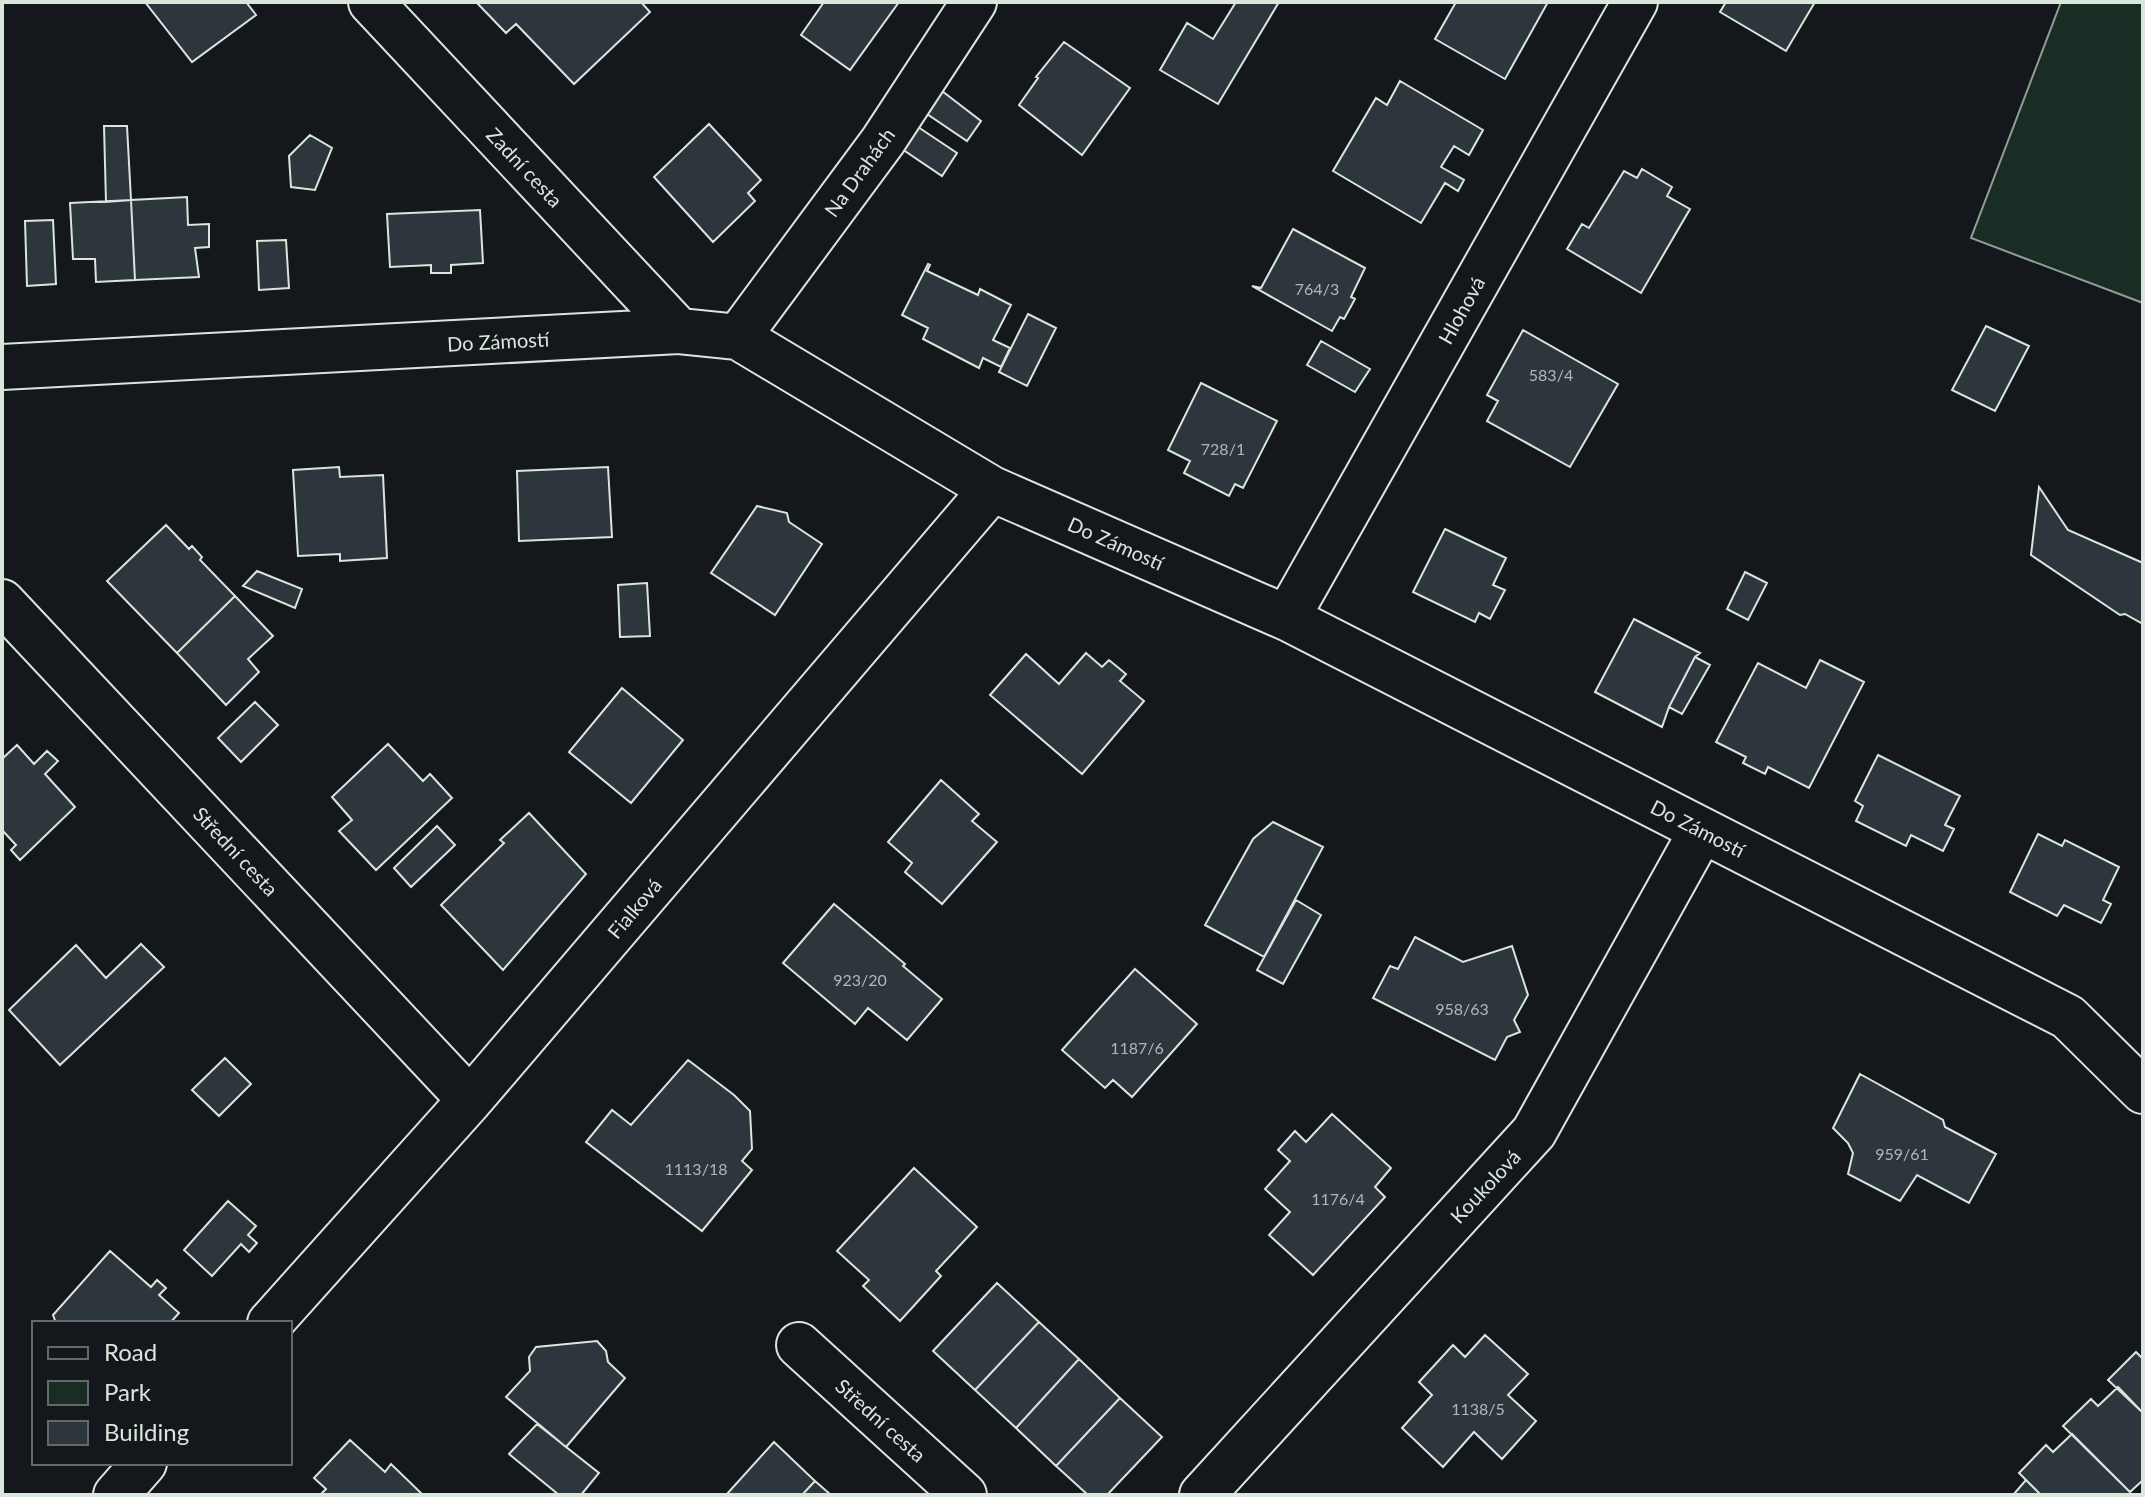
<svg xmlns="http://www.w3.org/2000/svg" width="2145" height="1497" font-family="Lato,sans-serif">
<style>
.green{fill:#1a2d24;stroke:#939e99;stroke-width:2}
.building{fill:#2c363c;stroke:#d8e6dc;stroke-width:2}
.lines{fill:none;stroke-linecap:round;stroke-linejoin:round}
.minor-casing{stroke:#d8e6dc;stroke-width:48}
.minor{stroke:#14181c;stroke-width:44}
.labels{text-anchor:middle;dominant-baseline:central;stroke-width:6;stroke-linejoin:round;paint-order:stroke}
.number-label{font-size:16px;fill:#adbab4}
.street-label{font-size:20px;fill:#d8e6dc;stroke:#14181c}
</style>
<rect width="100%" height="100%" fill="#14181c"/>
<path class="green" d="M2061 2H2143V303L1971 238Z"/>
<path class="building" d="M145 2H246L256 15 192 62Z
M480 2H641L650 12 574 84 516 24 506 33 478 4Z
M824 2H899L850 70 801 35Z
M1236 2H1279L1218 104 1160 70 1187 23 1213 39Z
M1456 2H1548L1505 79 1435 39Z
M1726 2H1815L1786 51 1720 12Z
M1064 42 1130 88 1082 155 1019 105 1038 78 1036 77Z
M1400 81 1483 130 1469 155 1454 146 1441 167 1464 180 1458 191 1445 183 1421 223 1333 171 1376 98 1387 105Z
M942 91 981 121 967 141 927 114Z
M709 124 761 180 748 193 755 201 713 242 654 177Z
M104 126H127L131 200 106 202Z
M918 127 957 153 942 176 902 149Z
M310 135 332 148 315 190 291 187 289 156Z
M1642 169 1672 187 1667 196 1690 209 1641 293 1567 249 1582 224 1589 228 1624 171 1637 178Z
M187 197 188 225 209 224V247L195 248 199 277 135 280 131 200Z
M131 200 135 280 96 282 95 259H73L70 203Z
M480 210 483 263 451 265V273H431V265L390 267 387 214Z
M53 220 56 284 27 286 25 221Z
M1293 229 1365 268 1351 297 1355 299 1344 319 1340 317 1332 331 1252 286 1261 288Z
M286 240 289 288 259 290 257 241Z
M928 264 930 265 927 271 978 295 980 289 1011 305 993 340 1010 348 1001 367 983 358 979 368 923 339 928 328 902 315Z
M1028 314 1056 328 1027 386 999 372Z
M1986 326 2029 346 1995 411 1952 390Z
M1523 330 1618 384 1570 467 1487 421 1498 401 1487 395Z
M1321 341 1370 369 1355 392 1307 365Z
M1201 383 1277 421 1243 488 1235 484 1229 496 1184 473 1190 461 1168 450Z
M339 467 340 477 383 475 387 558 340 561V554L298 556 293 470Z
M608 467 612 537 519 541 517 471Z
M2039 487 2068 530 2143 563V624L2125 614 2120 615 2031 555Z
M757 506 787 513 789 522 822 544 775 615 711 573Z
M166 525 189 549 192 546 202 557 200 560 235 596 177 653 107 581Z
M1445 529 1506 558 1493 585 1505 590 1490 619 1479 613 1475 622 1413 592Z
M257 571 302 589 295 608 243 586Z
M1745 572 1767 583 1748 620 1727 609Z
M647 583 650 636 620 637 618 585Z
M235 596 273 636 248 659 259 672 226 705 177 653Z
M1634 619 1700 653 1695 657 1669 707 1662 727 1595 692Z
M1086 653 1102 667 1109 660 1126 674 1120 681 1144 701 1082 774 990 695 1026 654 1059 684Z
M1695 657 1710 665 1682 714 1669 707Z
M1820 660 1864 682 1809 788 1768 767 1765 774 1743 763 1746 757 1716 742 1758 663 1806 688Z
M622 688 683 740 631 803 569 752Z
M255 702 278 725 241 762 218 738Z
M388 744 423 781 430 774 452 798 376 870 339 831 352 820 332 797Z
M17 745 34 764 47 751 58 761 45 774 75 807 20 860 11 850 16 845 2 830V759Z
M1878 755 1960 796 1945 825 1954 829 1943 851 1911 835 1906 846 1856 821 1863 806 1855 801Z
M941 780 979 814 972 821 997 842 942 904 905 872 912 863 888 842Z
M529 813 586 874 503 970 441 905 504 843 500 840Z
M1273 822 1323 847 1264 957 1205 925 1253 839Z
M437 826 455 845 411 887 394 868Z
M2038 834 2062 846 2065 840 2119 867 2103 900 2111 904 2101 923 2064 905 2057 916 2010 892Z
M1296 900 1321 915 1283 984 1257 970Z
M834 904 905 964 903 966 942 999 907 1040 868 1008 855 1024 783 963Z
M1415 937 1463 962 1512 946 1528 995 1514 1020 1520 1032 1507 1037 1495 1060 1373 998 1390 966 1398 969Z
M141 944 164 967 60 1065 9 1010 76 945 106 978Z
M1135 969 1197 1024 1132 1097 1113 1080 1105 1088 1062 1050Z
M225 1058 251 1084 219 1116 192 1090Z
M688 1060 734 1095 750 1111 752 1149 742 1161 752 1170 702 1231 586 1142 612 1110 631 1125Z
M1860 1074 1943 1120 1945 1127 1996 1154 1969 1203 1917 1175 1900 1201 1848 1174 1853 1153 1848 1143 1833 1128Z
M1332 1114 1391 1168 1375 1187 1385 1197 1313 1275 1269 1235 1290 1212 1265 1189 1290 1161 1278 1150 1295 1131 1306 1142Z
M914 1168 977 1227 936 1271 941 1276 900 1321 863 1286 869 1280 837 1251Z
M228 1201 256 1226 248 1235 257 1243 249 1252 241 1244 212 1276 184 1250Z
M110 1251 151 1287 157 1280 166 1288 159 1295 179 1313 170 1323H56L53 1315Z
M997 1283 1039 1322 975 1390 933 1351Z
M1039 1322 1079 1359 1016 1428 975 1390Z
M1485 1335 1528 1374 1508 1395 1536 1421 1502 1459 1474 1432 1443 1467 1402 1428 1432 1395 1419 1382 1453 1345 1465 1357Z
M597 1341 606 1351 608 1362 625 1378 566 1447 506 1397 530 1371 529 1357 536 1347Z
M2136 1352 2143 1359V1413L2108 1380Z
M1079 1359 1120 1398 1056 1466 1016 1428Z
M2118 1387 2143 1413V1480L2130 1492 2063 1426 2091 1399 2098 1406Z
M1120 1398 1162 1437 1107 1495H1088L1056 1466Z
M537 1424 599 1473 581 1495H559L509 1454Z
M2072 1434 2133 1495H2041L2019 1473 2046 1445 2053 1452Z
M350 1440 385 1472 391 1464 423 1495H320L326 1489 314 1478Z
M774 1442 815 1481 802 1495H726Z
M2026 1480 2041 1495H2013Z
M815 1481 831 1495H802Z"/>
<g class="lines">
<defs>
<path id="minor" d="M371 2 679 331
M738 337 883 141 974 2
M2 367 679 331 738 337 992 489 1287 618 2068 1017 2143 1091
M2 602 470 1100
M1287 618 1635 2
M270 1323 470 1100 992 489
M799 1345 964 1495
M116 1495 144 1463
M1202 1495 1534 1132 1702 830"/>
</defs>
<use href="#minor" class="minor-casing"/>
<use href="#minor" class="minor"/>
</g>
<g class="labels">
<g class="number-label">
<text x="1317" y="288">764/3</text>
<text x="1551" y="374">583/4</text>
<text x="1223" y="448">728/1</text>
<text x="860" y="979">923/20</text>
<text x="1462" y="1008">958/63</text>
<text x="1137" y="1047">1187/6</text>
<text x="1902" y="1153">959/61</text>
<text x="696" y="1168">1113/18</text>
<text x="1338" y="1198">1176/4</text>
<text x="1478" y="1408">1138/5</text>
</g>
<g class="street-label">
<text transform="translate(525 167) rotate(47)">Zadní cesta</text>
<text transform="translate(859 172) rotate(-54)">Na Drahách</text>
<text transform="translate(1461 310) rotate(-61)">Hlohová</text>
<text transform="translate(498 341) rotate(-3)">Do Zámostí</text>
<text transform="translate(1116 543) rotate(24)">Do Zámostí</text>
<text transform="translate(1698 828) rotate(27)">Do Zámostí</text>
<text transform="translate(236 851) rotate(47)">Střední cesta</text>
<text transform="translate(634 908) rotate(-50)">Fialková</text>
<text transform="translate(1485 1186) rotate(-47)">Koukolová</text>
<text transform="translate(881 1420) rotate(42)">Střední cesta</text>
</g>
</g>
<rect width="2145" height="1497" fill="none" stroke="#d8e6dc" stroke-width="8"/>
<rect x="32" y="1321" width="260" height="144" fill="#14181c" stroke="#626a69" stroke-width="2"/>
<rect x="48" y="1347" width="40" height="12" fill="#14181c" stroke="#626a69" stroke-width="2"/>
<text x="104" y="1361" font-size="24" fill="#d8e6dc">Road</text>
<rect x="48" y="1381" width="40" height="24" fill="#1a2d24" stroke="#626a69" stroke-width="2"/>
<text x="104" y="1401" font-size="24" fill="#d8e6dc">Park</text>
<rect x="48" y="1421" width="40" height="24" fill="#2c363c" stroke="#626a69" stroke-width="2"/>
<text x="104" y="1441" font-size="24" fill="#d8e6dc">Building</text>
</svg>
